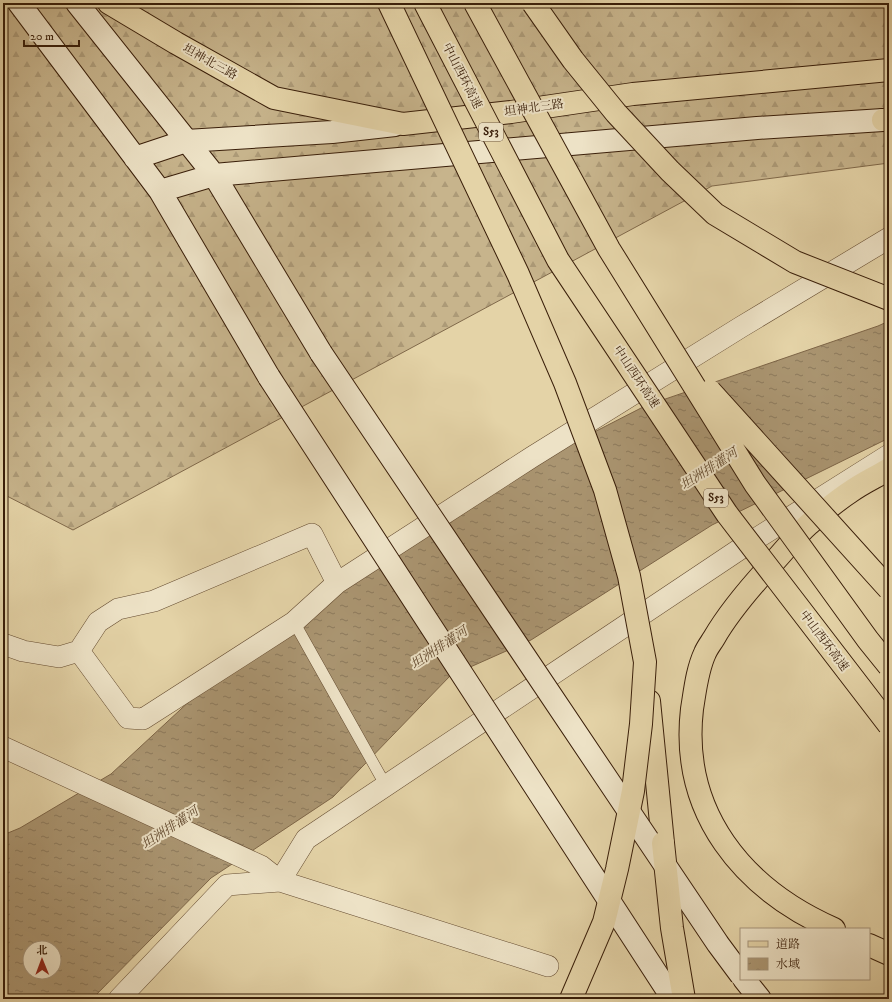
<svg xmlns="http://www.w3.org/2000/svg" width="892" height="1002" font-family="'IM FELL DW Pica','Noto Serif SC',serif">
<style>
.forest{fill:url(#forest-firs);stroke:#80694a}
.water{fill:url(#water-ripples);stroke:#7d6547;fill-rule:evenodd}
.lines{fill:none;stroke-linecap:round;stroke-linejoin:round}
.lane-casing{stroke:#644b30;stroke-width:12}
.street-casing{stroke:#644b30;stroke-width:22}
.secondary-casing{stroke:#391e09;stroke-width:24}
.primary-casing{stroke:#391e09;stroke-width:24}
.highway-casing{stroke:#391e09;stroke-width:24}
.lane{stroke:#ede2c6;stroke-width:11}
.street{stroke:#ede2c6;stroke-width:21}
.secondary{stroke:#ede2c6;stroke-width:22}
.primary{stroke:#e4d3a7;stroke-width:22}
.highway{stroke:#e4d3a7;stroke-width:22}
.secondary-bridge-casing{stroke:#391e09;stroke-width:24;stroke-linecap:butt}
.highway-bridge-casing{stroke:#391e09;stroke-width:24;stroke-linecap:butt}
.secondary-bridge{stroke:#ede2c6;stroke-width:22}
.highway-bridge{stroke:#e4d3a7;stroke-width:22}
.labels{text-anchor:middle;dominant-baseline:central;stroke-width:4;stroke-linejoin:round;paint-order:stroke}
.shield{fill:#ede2c6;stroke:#6f5942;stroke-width:1}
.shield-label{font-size:11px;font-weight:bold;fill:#391e09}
.street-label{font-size:12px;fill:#391e09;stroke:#ede2c6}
.water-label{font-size:13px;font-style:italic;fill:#61482d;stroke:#ede2c6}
</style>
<defs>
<pattern id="forest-firs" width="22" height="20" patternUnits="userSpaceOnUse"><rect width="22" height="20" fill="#c7b48c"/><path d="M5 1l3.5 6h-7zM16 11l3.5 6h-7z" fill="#ac9a77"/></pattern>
<pattern id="water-ripples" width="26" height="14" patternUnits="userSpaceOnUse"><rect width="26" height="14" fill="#aa9571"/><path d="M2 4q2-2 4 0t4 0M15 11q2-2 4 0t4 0" fill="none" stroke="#8b795b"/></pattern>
</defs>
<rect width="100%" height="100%" fill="#e4d3a7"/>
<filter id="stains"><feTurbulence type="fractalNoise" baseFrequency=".005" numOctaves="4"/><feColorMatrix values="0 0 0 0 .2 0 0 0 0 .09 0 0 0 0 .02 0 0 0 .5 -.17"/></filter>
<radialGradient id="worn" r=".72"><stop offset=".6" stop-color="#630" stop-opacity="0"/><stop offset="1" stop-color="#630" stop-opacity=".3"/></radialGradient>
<path class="forest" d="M3 3H889V163L712 186 73 530 3 494Z"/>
<path class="water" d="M889 321V438L712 525 531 640 450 676 333 797 211 878 92 999H3V835L20 828 111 774 263 633 409 527 645 406 878 326ZM30 948H54V972H30Z"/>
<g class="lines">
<defs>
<path id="lane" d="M294 622 386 786"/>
<path id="street" d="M3 644 23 651 59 657 79 651 98 622 118 609 154 601 312 534 337 583
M79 651 128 718 143 719 294 622 337 583 532 457 741 327 889 238
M3 747 261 866 280 881 306 839 743 547 889 455
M119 999 227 885 280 881 548 966"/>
<path id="secondary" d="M19 3 160 191 269 377
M77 3 214 175 321 353
M135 158 186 141 332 132 395 125
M160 191 214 175 757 128 883 120
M744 979 760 999"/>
<path id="primary" d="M109 3 176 43 274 98 403 124 511 112 633 94 889 70
M883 120 889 119"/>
<path id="highway" d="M649 701 663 843
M834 929C743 889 680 813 692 709 695 691 697 670 705 653 707 648 711 643 714 638 729 612 748 590 768 568 782 554 794 537 809 524 822 513 836 501 850 492 862 483 876 477 889 469
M869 945 889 954"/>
</defs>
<use href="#lane" class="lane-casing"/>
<use href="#street" class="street-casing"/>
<use href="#secondary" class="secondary-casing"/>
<use href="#primary" class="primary-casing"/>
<use href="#highway" class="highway-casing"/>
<use href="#lane" class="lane"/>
<use href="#street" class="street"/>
<use href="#secondary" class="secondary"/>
<use href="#primary" class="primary"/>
<use href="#highway" class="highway"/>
<defs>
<path id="secondary-bridge" d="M321 353 718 944 741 975
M269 377 673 999"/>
<path id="highway-bridge" d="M389 3 518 274 565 383 605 490 629 576 645 662 641 724 633 791 617 869 604 922 571 999
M425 3 558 260 727 514 889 725
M475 3 609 249 755 484 868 640 889 666
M533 3 573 60 616 113 670 171 715 214 795 262 889 299
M710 391 889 589
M663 843 672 928 684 999"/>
</defs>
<use href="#secondary-bridge" class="secondary-bridge-casing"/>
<use href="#highway-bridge" class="highway-bridge-casing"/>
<use href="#secondary-bridge" class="secondary-bridge"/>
<use href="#highway-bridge" class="highway-bridge"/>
</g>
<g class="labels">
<g class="shield">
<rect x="479" y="123" width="24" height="18" rx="3"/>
<rect x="704" y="489" width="24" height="18" rx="3"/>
</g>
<g class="shield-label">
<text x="491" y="132">S53</text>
<text x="716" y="498">S53</text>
</g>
<g class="street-label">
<text transform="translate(210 62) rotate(29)">坦神北三路</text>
<text transform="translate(462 76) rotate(63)">中山西环高速</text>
<text transform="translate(534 108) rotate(-8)">坦神北三路</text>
<text transform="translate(636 377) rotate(56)">中山西环高速</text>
<text transform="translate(824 641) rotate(53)">中山西环高速</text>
</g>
<g class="water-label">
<text transform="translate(709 469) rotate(-33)">坦洲排灌河</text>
<text transform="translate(439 648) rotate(-34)">坦洲排灌河</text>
<text transform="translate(170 828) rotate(-34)">坦洲排灌河</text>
</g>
</g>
<rect width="892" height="1002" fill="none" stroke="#e4d3a7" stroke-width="16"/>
<rect x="4" y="4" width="884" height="994" fill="none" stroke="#391e09" stroke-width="2"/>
<rect x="8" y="8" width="876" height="986" fill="none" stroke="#391e09"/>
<rect x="740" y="928" width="130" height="52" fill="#ede2c6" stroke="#a5947a"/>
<rect x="748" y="941" width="20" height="6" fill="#e4d3a7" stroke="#a5947a"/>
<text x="776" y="948" font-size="12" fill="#391e09">道路</text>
<rect x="748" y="958" width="20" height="12" fill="url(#water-ripples)" stroke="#a5947a"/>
<text x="776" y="968" font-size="12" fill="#391e09">水域</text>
<g transform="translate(42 960) rotate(359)"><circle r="19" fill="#ede2c6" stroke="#a5947a"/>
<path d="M0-3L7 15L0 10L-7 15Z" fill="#8f2418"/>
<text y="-6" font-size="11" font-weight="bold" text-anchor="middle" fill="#391e09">北</text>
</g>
<path d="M24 40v6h55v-6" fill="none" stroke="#391e09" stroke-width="2"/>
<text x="30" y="40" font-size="12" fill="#391e09" stroke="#ede2c6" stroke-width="3" paint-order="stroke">20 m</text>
<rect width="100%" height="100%" filter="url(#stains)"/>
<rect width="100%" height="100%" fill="url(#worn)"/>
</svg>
